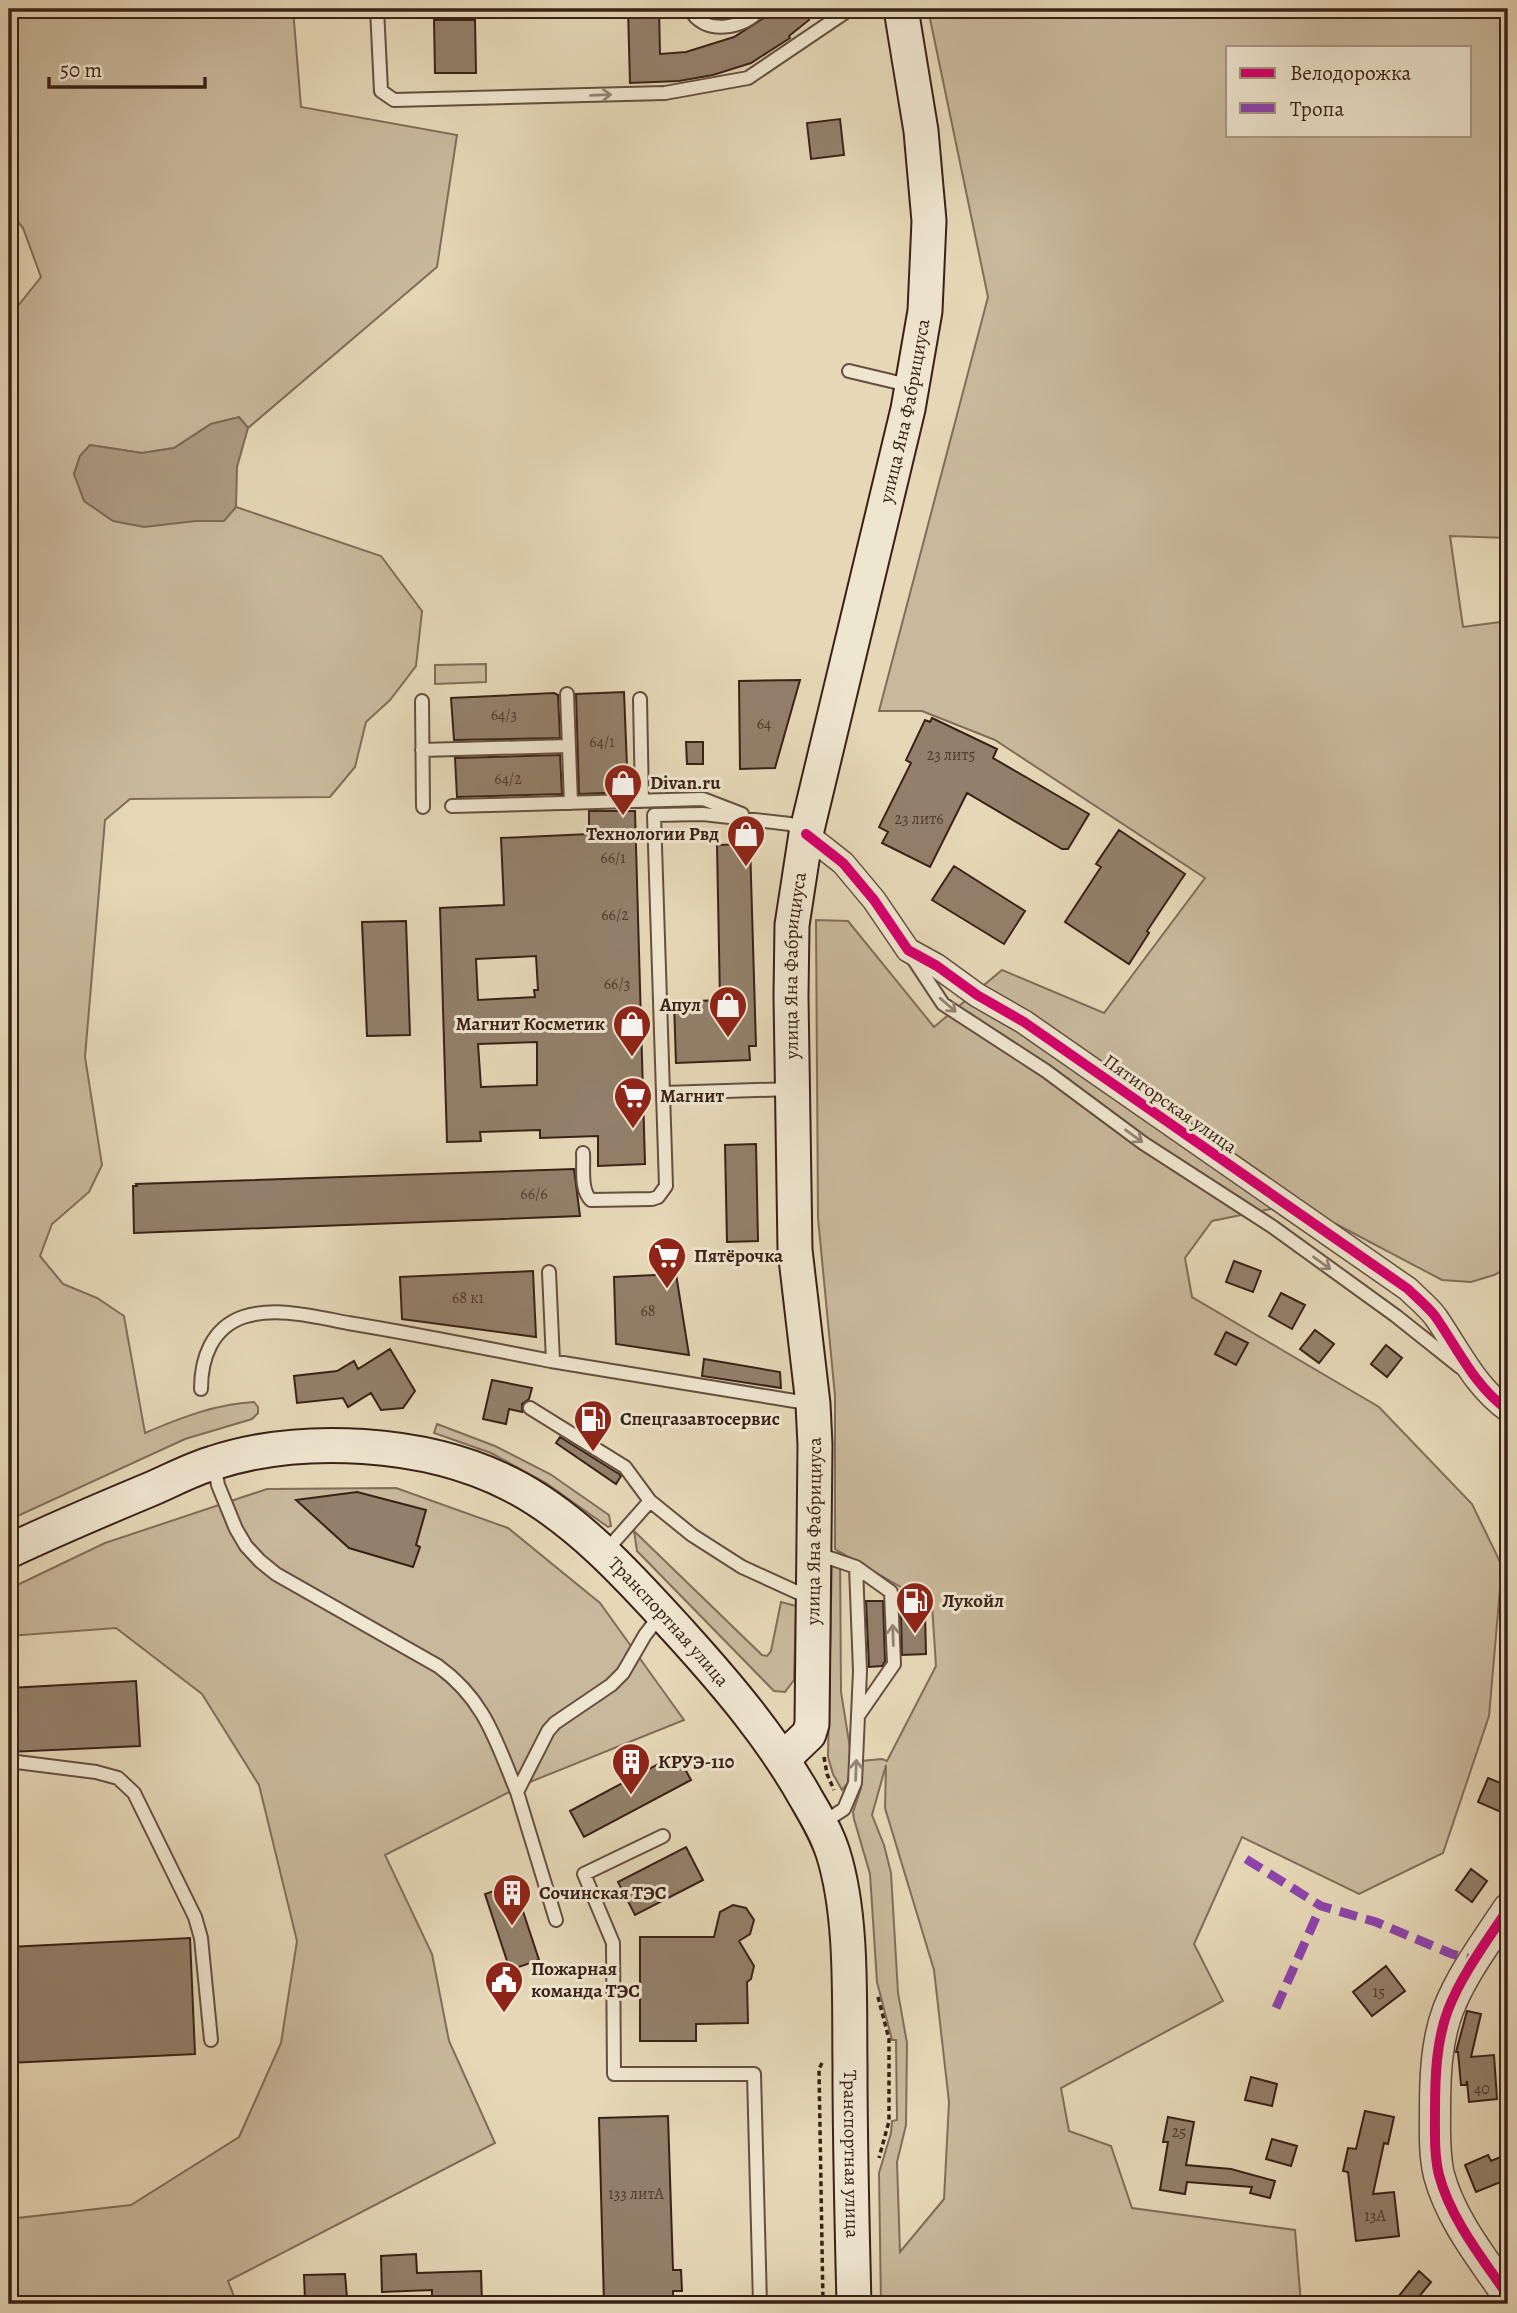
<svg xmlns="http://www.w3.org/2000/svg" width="1517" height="2313" font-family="Alegreya,serif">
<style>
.green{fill:#c9b99c;stroke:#826d5a;stroke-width:2;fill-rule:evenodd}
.water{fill:#ac9a81;stroke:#7e6a57;stroke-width:2}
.building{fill:#93806b;stroke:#3a2118;stroke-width:2;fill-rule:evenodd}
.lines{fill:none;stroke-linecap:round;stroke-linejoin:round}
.service-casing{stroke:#654f40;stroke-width:16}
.minor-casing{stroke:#654f40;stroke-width:26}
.tertiary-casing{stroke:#654f40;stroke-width:33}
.secondary-casing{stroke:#3a2118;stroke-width:37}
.path{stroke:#3a2118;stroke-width:3.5;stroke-dasharray:5 3.5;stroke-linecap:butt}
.service{stroke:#efe6d0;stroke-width:12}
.minor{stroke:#efe6d0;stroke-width:23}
.tertiary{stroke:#efe6d0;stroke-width:30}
.secondary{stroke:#efe6d0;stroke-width:33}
.quiet{stroke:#8e44ad;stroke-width:9;stroke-dasharray:18 9;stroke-linecap:butt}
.cycleway-casing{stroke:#efe6d0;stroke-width:15}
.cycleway{stroke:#d6006c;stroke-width:10}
.oneway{stroke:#948474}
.labels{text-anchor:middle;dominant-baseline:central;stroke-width:6;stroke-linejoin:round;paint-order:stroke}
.number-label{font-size:16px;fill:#50392d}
.street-label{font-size:19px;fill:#3a2118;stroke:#efe6d0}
.poi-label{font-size:19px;font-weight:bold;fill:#3a2118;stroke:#efe6d0;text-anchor:start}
</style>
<rect width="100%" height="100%" fill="#e6d8b7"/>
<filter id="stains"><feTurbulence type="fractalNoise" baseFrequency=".00286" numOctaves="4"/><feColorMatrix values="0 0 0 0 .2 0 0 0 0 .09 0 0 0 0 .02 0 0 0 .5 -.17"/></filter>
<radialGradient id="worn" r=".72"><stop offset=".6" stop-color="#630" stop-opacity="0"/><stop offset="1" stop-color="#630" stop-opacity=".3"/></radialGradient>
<path class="green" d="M9 9H293L301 107 457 135 437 267 248 428 239 417 211 424 174 448 142 453 90 445 80 456 74 474 196 521H223L236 507 381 556 422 611 416 666 390 700 366 722 355 767 330 797 130 799 105 820 85 1057 102 1165 89 1192 52 1224 40 1256 63 1284 97 1298 124 1316 145 1433C180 1418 215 1404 254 1402L258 1407V1413L252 1419 185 1439 9 1520V317L41 277 23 228 9 211Z
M928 9H1508V538L1450 536 1463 627 1508 621V1268L1494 1275 1471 1282 1442 1280 1336 1224 1276 1208 1212 1221 1185 1258 1192 1297 1379 1407 1472 1504 1502 1566 1489 1716 1443 1853 1359 1894 1242 1837 1194 1944 1223 2001 1061 2088 1069 2131 1111 2146 1132 2208 1295 2230 1301 2304H881L879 2173 891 2133 892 2121 897 2120 896 2040H892L877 1982 870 1874 854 1819 853 1812 861 1788V1761L882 1759 887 1761 936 1666 932 1605 840 1552 841 1692 850 1748V1766L848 1783 842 1790 833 1774 828 1757 832 1553 840 1552 835 1549V1396L818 1218 816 920 848 921 934 1027 1002 970 1104 1013 1205 878 995 740 922 711H879L988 297ZM1228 47H1470V135H1228ZM886 1765 885 1808 934 1970 949 2102 944 2199 900 2252 897 2162 906 2125 907 2043 898 1993 891 1873 884 1845 872 1815Z
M486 664V682L435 684V665Z
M437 1424 495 1446 550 1474 609 1515 611 1526 608 1527 546 1483 491 1453 434 1433Z
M396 1488 508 1528 600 1603 684 1720 525 1784 385 1855 432 1954 449 2041 495 2143 228 2281 237 2304H9V2219L131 2205 239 2137 281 2043 297 1941 259 1785 202 1694 116 1628 9 1636V1589L105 1543 267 1489Z
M634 1531 762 1655 767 1656 771 1651 781 1602 796 1606 794 1680 785 1692 774 1691 637 1551Z"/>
<path class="water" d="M239 417 248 428 237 467 236 507 224 521H196L144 527 113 521 84 501 74 474 80 456 90 445 142 453 174 448 211 424Z"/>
<path class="building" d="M628 9H659L660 54 686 52 734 37 773 12 787 9H806L809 20 789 36 790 38 751 63 713 75 679 81 630 83Z
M434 20H475L476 73H435Z
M840 119 844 155 811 159 807 123Z
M800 680 775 768 740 769 739 681Z
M624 692 628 792 579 794 576 694Z
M554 693 558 695 560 738 454 740 451 698Z
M932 718 997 749 993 758 1089 814 1068 849H1062L967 793 930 867 882 843 888 832 879 827 911 763 906 760 925 720 930 722Z
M686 742H703V764H687Z
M560 755 562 794 457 797 455 758Z
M589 811H635L645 1164 598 1166V1136L540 1138V1130L480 1132 481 1141 447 1142 440 908 504 905 501 838 589 834ZM536 956 538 990H534L535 997 478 1000 476 959ZM537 1042V1085L481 1087 478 1044Z
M1119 830 1185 874 1147 931 1149 933 1129 964 1065 922 1101 867 1096 864Z
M750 844 756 1046H749L750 1060 676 1063 674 1002 720 1000 717 845Z
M954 866 1025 911 1004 944 932 900Z
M406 921 410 1035 367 1036 362 922Z
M756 1144 758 1241 727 1242 725 1145Z
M574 1169 580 1216 134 1233 133 1186H137L136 1184Z
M1234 1261 1261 1271 1253 1292 1226 1282Z
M533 1271 536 1337 402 1319 400 1277Z
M676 1274 689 1355 616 1344 614 1277Z
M1281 1293 1305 1305 1292 1329 1269 1316Z
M1315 1330 1334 1344 1319 1363 1300 1349Z
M1226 1332 1248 1343 1236 1365 1215 1354Z
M1386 1345 1402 1358 1387 1377 1371 1364Z
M390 1349 415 1391 403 1408 381 1410 371 1393 348 1407 343 1398 297 1403 294 1376 337 1371 354 1361 358 1369Z
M704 1359 780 1372 781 1388 702 1376Z
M492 1380 532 1388 529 1399 522 1404V1412L509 1409 506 1424 483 1419Z
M560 1437 619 1474 621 1476 616 1484 556 1443Z
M357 1492 426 1510 416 1545 420 1547 413 1567 349 1548 296 1500Z
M866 1601H883L885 1661 882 1666 869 1667Z
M925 1614 926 1654 902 1655 901 1615Z
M136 1681 140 1746 9 1752V1688Z
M677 1754 691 1780 584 1837 570 1811Z
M1488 1778 1508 1786V1815L1478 1802Z
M686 1847 703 1880 635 1915 618 1882Z
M1471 1869 1487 1881 1472 1902 1456 1890Z
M514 1884 539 1960 510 1970 485 1894Z
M733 1905 746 1908 754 1920 750 1934 739 1941 754 1966 751 1979 747 1982 748 2023 696 2024V2041H640V1937H714L720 1912Z
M190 1938 195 2054 9 2063V1947Z
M1386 1966 1405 1991 1372 2016 1353 1992Z
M1467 2011 1481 2014 1471 2057 1494 2055 1497 2099 1469 2102 1467 2081 1466 2085H1461L1458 2052H1456Z
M1251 2077 1277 2084 1272 2106 1245 2100Z
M1365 2111 1394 2117 1388 2144 1384 2143 1373 2194 1394 2192 1399 2236 1356 2241 1348 2172 1343 2171 1348 2148 1356 2149Z
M668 2116 673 2270H681L682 2291H673V2304H604L599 2118Z
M1168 2117 1194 2122 1186 2165 1231 2169 1275 2181 1270 2198 1250 2193 1252 2187 1187 2182 1185 2194 1160 2190 1168 2142H1163Z
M1272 2139 1297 2146 1291 2166 1266 2159Z
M1508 2154V2179L1476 2192 1465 2165 1488 2155 1491 2161Z
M416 2254 417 2273 481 2271 482 2304H432V2290L382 2292 381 2256Z
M1419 2271 1431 2282 1413 2304H1408L1398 2297Z
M345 2274 347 2298 305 2300 304 2275Z"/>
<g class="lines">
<defs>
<path id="service" d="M377 9 381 91 394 100 665 93 748 78 850 9
M690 9C703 36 745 29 760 9
M849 371 912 386
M567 694 571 803
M640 699 642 801
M422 701 423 807
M422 750 569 746
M452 806 703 799 742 814
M912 957 943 1004 1046 1071 1143 1143 1273 1227 1396 1316 1460 1367
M663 1093 792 1089
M583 1153C584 1167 580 1190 591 1200L652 1199 658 1197 666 1186 654 815 703 814 790 824 804 832
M549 1272 553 1361
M201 1389C201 1358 212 1328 243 1317 276 1306 316 1317 348 1323 416 1334 484 1348 551 1361 638 1376 726 1389 813 1404
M530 1408 625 1467 650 1501 692 1535 742 1567 810 1598
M214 1463 218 1485 236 1529 246 1546 260 1561 276 1574 438 1666C485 1700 496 1741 517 1792
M604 1553 650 1501
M815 1553 856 1567 860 1671 855 1783 844 1809 821 1824
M856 1567 891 1592 894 1664 858 1716
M9 1761 96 1772 118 1778 134 1793 195 1917 201 1938 211 2040
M663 1836 584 1874 613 1943 614 2074H754L760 2304
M556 1920 517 1792 548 1731 555 1723 611 1685 623 1673 645 1635 662 1613"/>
<path id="minor" d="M806 834 843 863 874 900 908 950 937 966 977 995 1024 1022 1408 1289C1417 1298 1427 1306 1435 1316 1458 1349 1475 1387 1508 1410"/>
<path id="tertiary" d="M1508 1909C1487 1941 1462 1974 1448 2010 1436 2042 1435 2078 1435 2111 1435 2132 1434 2155 1439 2175 1451 2220 1483 2259 1508 2296"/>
<g id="secondary">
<path id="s1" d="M9 1551C56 1529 103 1509 151 1489 172 1480 192 1469 213 1463 302 1434 426 1441 510 1484 577 1518 632 1580 682 1635 729 1687 773 1739 807 1800 817 1817 827 1834 833 1853 853 1916 849 2001 850 2067 850 2146 852 2225 854 2304"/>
<path id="s2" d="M784 1758 809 1734 812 1724 815 1445 813 1404 795 1250 791 996 792 925 806 834 908 409 925 311 929 221 921 131 901 9"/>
</g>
</defs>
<use href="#service" class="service-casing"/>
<use href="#minor" class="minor-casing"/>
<use href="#tertiary" class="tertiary-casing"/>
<use href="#secondary" class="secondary-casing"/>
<path class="path" d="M824 1757 827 1774 834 1790
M878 1997 889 2039V2121L879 2158
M822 2063 819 2069 823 2304"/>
<use href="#service" class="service"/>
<use href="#minor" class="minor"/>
<use href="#tertiary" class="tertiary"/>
<use href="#secondary" class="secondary"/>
<path class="quiet" d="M1246 1859 1321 1906 1376 1922 1452 1954 1475 1960
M1276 2008 1321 1906"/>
<defs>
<path id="cycleway" d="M806 834 843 863 874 900 908 950 937 966 977 995 1024 1022 1408 1289C1417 1298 1427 1306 1435 1316 1458 1349 1475 1387 1508 1410
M1508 1909C1487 1941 1462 1974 1448 2010 1436 2042 1435 2078 1435 2111 1435 2132 1434 2155 1439 2175 1451 2220 1483 2259 1508 2296"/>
</defs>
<use href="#cycleway" class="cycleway-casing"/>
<use href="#cycleway" class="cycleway"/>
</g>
<defs><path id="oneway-shaft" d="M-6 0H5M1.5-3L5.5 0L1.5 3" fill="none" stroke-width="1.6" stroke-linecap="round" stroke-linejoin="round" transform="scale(1.75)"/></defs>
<g class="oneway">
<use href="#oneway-shaft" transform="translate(601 95) rotate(-2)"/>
<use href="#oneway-shaft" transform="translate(948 1005) rotate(41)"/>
<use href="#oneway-shaft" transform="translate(1134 1136) rotate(36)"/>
<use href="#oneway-shaft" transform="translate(1322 1263) rotate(36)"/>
<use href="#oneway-shaft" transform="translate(893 1635) rotate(-92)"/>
<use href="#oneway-shaft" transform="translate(856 1770) rotate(-88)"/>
</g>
<defs>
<symbol id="shop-pin" viewBox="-11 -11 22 30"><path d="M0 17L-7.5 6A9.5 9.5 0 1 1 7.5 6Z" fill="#8f2418" stroke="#efe6d0"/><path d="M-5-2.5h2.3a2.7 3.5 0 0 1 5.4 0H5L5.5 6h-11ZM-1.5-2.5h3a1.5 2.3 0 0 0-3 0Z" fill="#fff"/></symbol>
<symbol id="supermarket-pin" viewBox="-11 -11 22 30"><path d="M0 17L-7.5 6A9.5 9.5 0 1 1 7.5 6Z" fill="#8f2418" stroke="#efe6d0"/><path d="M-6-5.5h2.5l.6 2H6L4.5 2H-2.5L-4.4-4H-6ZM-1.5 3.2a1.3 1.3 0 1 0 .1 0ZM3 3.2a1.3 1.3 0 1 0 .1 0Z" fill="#fff"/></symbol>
<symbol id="fuel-pin" viewBox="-11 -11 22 30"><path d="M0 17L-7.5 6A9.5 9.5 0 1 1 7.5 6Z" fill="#8f2418" stroke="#efe6d0"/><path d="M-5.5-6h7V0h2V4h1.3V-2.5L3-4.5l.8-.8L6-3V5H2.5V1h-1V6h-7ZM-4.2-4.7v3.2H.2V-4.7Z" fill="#fff"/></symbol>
<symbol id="building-pin" viewBox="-11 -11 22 30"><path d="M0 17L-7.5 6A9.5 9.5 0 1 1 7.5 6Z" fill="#8f2418" stroke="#efe6d0"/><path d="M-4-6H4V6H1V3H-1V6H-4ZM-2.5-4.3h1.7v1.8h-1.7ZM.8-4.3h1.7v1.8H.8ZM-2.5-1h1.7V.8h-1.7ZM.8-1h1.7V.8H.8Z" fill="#fff"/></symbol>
<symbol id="civic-pin" viewBox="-11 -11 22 30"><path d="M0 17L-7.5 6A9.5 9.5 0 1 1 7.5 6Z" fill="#8f2418" stroke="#efe6d0"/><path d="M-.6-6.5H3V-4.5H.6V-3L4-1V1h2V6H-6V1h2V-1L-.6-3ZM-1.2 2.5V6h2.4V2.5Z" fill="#fff"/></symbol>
</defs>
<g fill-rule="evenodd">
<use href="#shop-pin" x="601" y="761" width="44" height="60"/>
<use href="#shop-pin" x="724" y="812" width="44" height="60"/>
<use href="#shop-pin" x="706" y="983" width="44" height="60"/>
<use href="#shop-pin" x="610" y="1002" width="44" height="60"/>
<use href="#supermarket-pin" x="611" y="1074" width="44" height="60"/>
<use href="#supermarket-pin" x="645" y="1234" width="44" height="60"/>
<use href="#fuel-pin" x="571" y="1397" width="44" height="60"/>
<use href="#fuel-pin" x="893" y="1579" width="44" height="60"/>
<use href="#building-pin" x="609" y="1740" width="44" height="60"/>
<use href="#building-pin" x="490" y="1871" width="44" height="60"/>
<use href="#civic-pin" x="482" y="1958" width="44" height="60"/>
</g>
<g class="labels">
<g class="number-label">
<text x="504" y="715">64/3</text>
<text x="764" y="724">64</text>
<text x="602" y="742">64/1</text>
<text x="951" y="755">23 лит5</text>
<text x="508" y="779">64/2</text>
<text x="919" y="819">23 лит6</text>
<text x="613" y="858">66/1</text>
<text x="615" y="915">66/2</text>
<text x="617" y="984">66/3</text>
<text x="534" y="1194">66/6</text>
<text x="468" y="1298">68 к1</text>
<text x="648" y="1311">68</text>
<text x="1379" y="1992">15</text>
<text x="1482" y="2089">40</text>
<text x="1179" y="2132">25</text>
<text x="636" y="2194">133 литА</text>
<text x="1375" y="2216">13А</text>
</g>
<g class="street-label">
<text stroke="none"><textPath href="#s2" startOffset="1372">улица Яна Фабрициуса</textPath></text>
<text stroke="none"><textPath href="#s2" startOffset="805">улица Яна Фабрициуса</textPath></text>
<text transform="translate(1170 1104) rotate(35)">Пятигорская улица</text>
<text stroke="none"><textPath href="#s2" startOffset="238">улица Яна Фабрициуса</textPath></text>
<text stroke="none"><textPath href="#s1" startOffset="738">Транспортная улица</textPath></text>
<text stroke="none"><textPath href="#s1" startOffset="1326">Транспортная улица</textPath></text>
</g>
<g class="poi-label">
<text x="650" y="783">Divan.ru</text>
<text x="719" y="834" text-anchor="end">Технологии Рвд</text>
<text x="701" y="1005" text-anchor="end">Апул</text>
<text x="605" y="1024" text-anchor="end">Магнит Косметик</text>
<text x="660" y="1096">Магнит</text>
<text x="694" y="1256">Пятёрочка</text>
<text x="620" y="1419">Спецгазавтосервис</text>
<text x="942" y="1601">Лукойл</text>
<text x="658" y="1762">КРУЭ-110</text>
<text x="539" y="1893">Сочинская ТЭС</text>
<text x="531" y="1969">Пожарная<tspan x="531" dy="22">команда ТЭС</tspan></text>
</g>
</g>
<rect width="1517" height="2313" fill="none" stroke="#e6d8b7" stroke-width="35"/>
<rect x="10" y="10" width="1496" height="2292" fill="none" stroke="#3a2118" stroke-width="3.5"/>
<rect x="18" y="18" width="1482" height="2278" fill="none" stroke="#3a2118" stroke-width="2"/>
<rect x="1226" y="46" width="245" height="91" fill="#efe6d0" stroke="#a79786" stroke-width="2"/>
<rect x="1240" y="68" width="35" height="10" fill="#d6006c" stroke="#a79786" stroke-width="2"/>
<text x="1290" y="80" font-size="21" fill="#3a2118">Велодорожка</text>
<rect x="1240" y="103" width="35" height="10" fill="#8e44ad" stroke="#a79786" stroke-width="2"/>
<text x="1290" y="116" font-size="21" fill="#3a2118">Тропа</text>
<path d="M49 77v10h156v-10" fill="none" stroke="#3a2118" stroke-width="3.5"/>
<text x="60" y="77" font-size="21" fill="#3a2118" stroke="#efe6d0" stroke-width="5" paint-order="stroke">50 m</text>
<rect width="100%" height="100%" filter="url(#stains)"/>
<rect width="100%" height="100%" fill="url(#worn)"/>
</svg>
